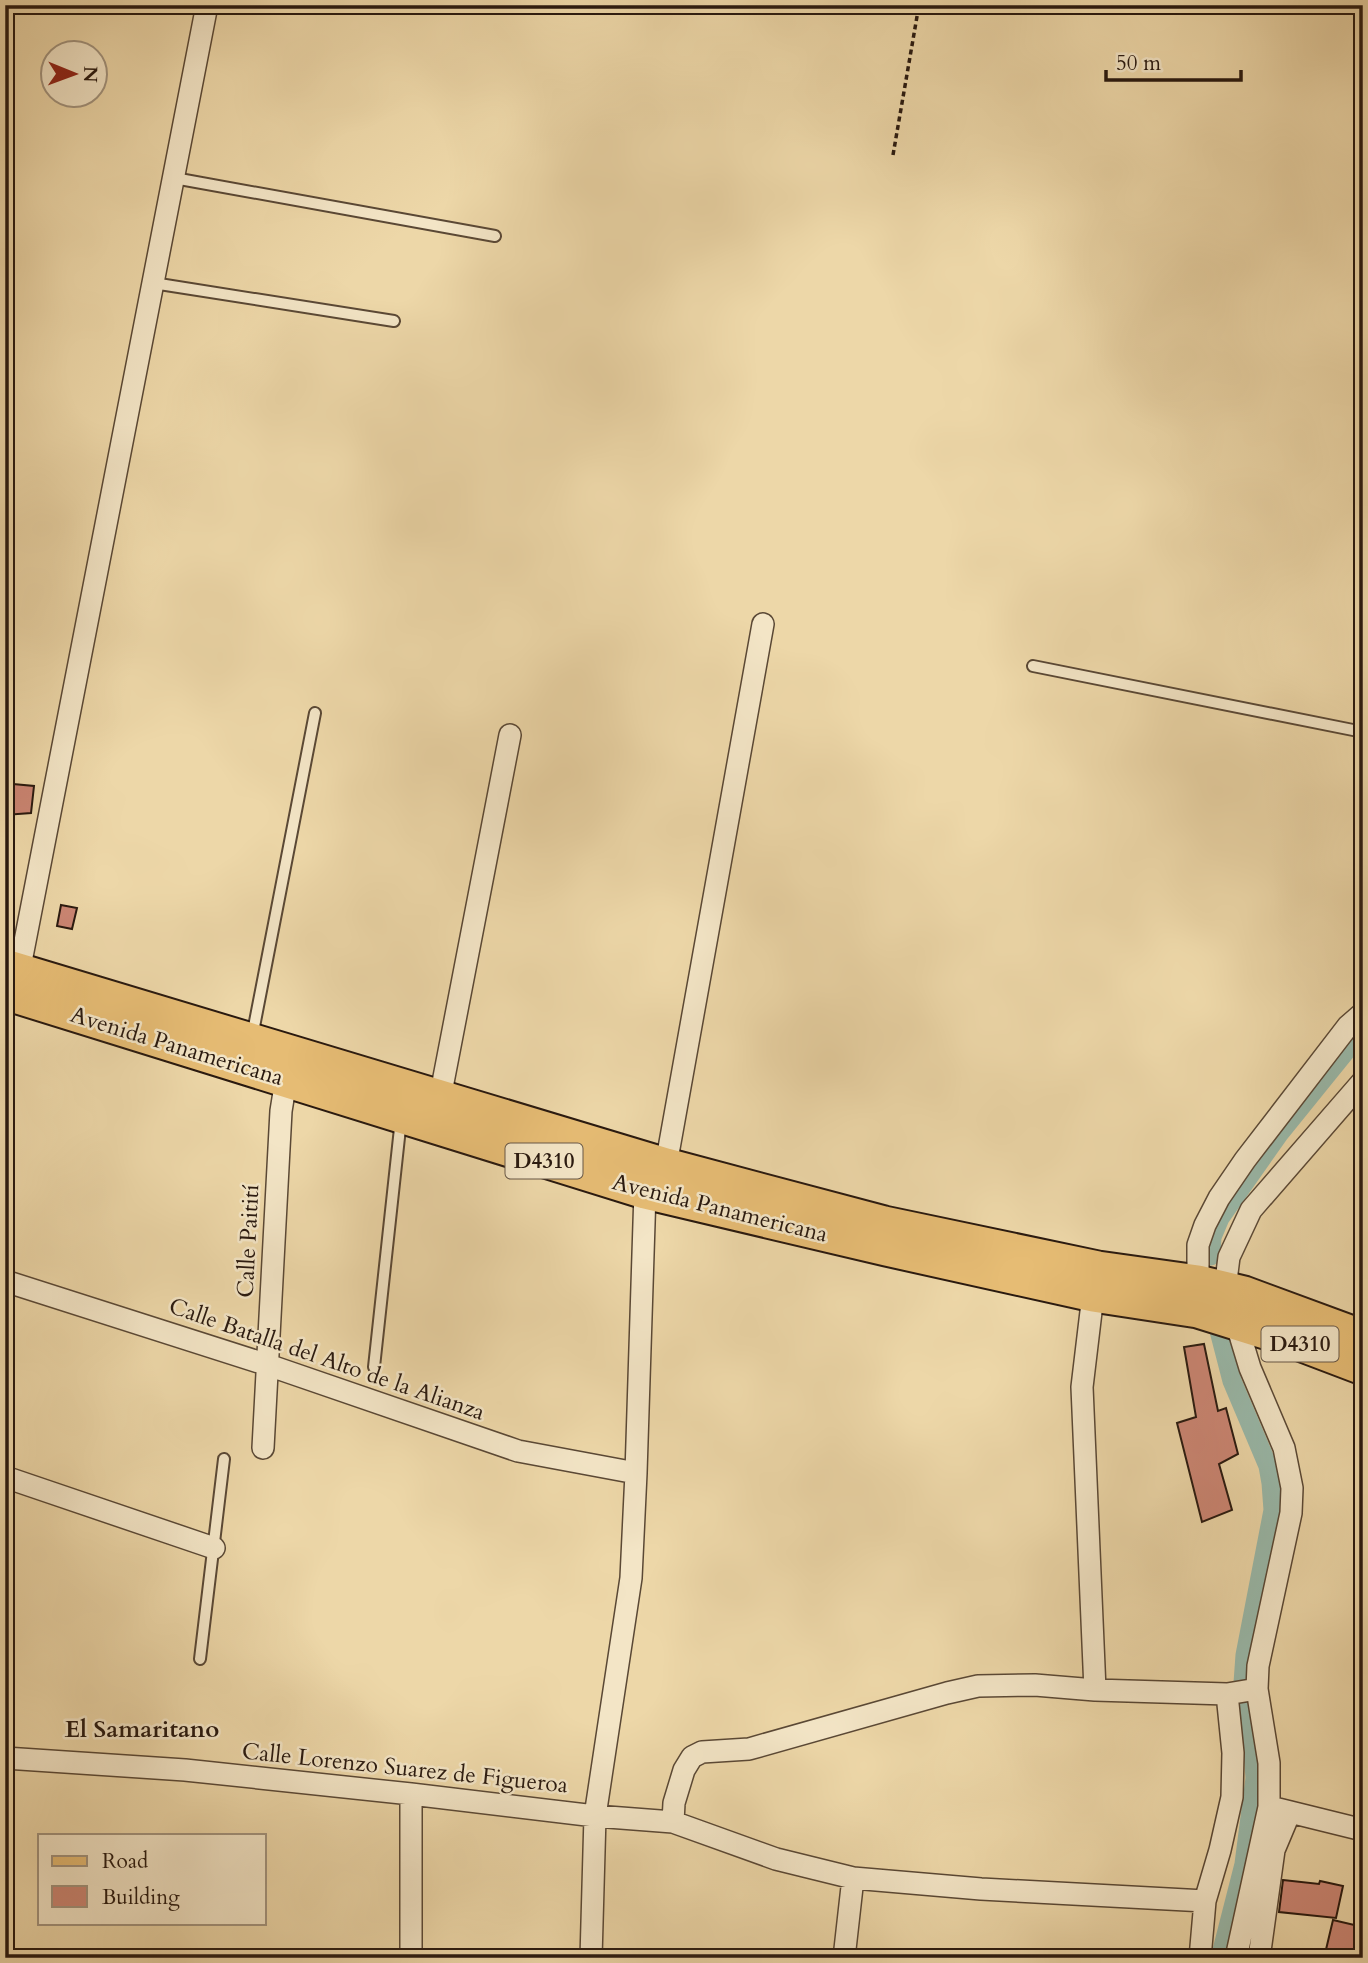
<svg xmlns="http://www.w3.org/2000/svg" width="1368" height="1963" font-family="Cardo,serif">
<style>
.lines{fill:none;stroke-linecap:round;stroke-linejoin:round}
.canal{stroke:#99b9aa;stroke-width:19}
.building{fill:#cc8674;stroke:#29190f;stroke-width:2}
.service-casing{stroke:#5a4835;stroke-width:14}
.minor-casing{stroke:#5a4835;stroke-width:24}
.primary-casing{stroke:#29190f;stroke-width:37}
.path{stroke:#29190f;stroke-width:3.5;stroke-dasharray:5 3.5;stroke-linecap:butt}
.service{stroke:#f3e5c6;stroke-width:10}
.minor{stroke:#f3e5c6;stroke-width:21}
.primary{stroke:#e6bc74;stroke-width:33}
.labels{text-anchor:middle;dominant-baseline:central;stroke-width:5;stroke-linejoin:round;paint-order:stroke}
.shield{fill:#f3e5c6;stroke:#665646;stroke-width:2}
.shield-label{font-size:21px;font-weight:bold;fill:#29190f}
.street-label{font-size:23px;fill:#29190f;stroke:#f3e5c6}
.neighbourhood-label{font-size:24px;font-weight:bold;fill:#29190f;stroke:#f3e5c6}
</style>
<rect width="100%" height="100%" fill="#edd7a8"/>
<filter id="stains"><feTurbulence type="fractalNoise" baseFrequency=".00286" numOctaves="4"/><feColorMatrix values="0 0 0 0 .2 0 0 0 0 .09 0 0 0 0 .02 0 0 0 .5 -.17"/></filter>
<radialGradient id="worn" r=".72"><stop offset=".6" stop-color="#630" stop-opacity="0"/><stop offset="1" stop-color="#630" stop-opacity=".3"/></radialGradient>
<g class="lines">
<path class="canal" d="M1211 1256 1212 1237 1220 1218 1279 1134 1363 1030
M1217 1323 1232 1381 1268 1466 1271 1483 1273 1510 1245 1655 1242 1697 1253 1754 1255 1778 1244 1864 1220 1958"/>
</g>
<path class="building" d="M13 784 34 786 31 813 5 815V788H12Z
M61 905 77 908 72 929 57 926Z
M1204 1344 1218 1411 1226 1408 1238 1454 1219 1464 1232 1510 1202 1522 1177 1423 1196 1417 1184 1347Z
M1283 1880 1319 1884 1320 1881 1343 1886 1336 1918 1279 1912Z
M1333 1920 1363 1927V1958H1324Z"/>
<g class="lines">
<defs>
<path id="service" d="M174 178 495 236
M153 283 394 321
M1033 666 1363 732
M252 1037 315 713
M374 1367 401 1119
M200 1659 224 1459"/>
<path id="minor" d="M19 972 207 5
M440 1098 510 735
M666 1165 763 624
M5 1281 268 1365 518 1451 636 1473
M1225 1289 1229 1257 1251 1210 1363 1081
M1198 1292V1245L1205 1225 1219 1198 1245 1160 1348 1026 1363 1013
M1093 1295 1082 1387 1095 1690
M263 1448 281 1111 286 1080
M5 1477 214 1548
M5 1758 185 1770 411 1794 595 1816 673 1822 776 1859 853 1878 981 1889 1205 1901
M411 1794V1958
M1278 1809 1363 1830
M673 1822 674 1803 684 1770 692 1757 702 1752 749 1749 947 1693 978 1686 1035 1685 1095 1690 1227 1694 1257 1689
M591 1958 595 1816 631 1578 636 1473 645 1192
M844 1958 853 1878
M1200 1958 1205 1901 1220 1850 1232 1797 1233 1753 1227 1694
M1236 1958 1269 1807V1763L1257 1689 1258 1666 1291 1513 1292 1488 1284 1448 1250 1368 1236 1322 1238 1317
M1259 1958 1274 1850 1290 1812"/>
<path id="primary" d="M5 966 666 1165 884 1223 1098 1268 1198 1282 1244 1293 1363 1337
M5 993 645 1192 886 1249 1093 1295 1198 1311 1284 1338 1363 1368"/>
</defs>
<use href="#service" class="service-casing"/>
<use href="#minor" class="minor-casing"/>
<use href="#primary" class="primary-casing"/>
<path class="path" d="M893 155 919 5"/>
<use href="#service" class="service"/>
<use href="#minor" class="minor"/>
<use href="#primary" class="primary"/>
</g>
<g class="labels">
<g class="shield">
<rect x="505.5" y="1143.5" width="77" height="35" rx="5"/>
<rect x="1261.5" y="1326.5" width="77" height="35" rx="5"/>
</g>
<g class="shield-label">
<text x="544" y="1161">D4310</text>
<text x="1300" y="1344">D4310</text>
</g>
<g class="street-label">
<text transform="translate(177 1046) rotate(17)">Avenida Panamericana</text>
<text transform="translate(720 1208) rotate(14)">Avenida Panamericana</text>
<text transform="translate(248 1241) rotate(-87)">Calle Paitití</text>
<text transform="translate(327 1359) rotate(19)">Calle Batalla del Alto de la Alianza</text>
<text transform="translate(405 1768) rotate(6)">Calle Lorenzo Suarez de Figueroa</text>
</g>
<g class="neighbourhood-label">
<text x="142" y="1729">El Samaritano</text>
</g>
</g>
<rect width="1368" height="1963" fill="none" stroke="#edd7a8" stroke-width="28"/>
<rect x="7" y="7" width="1354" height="1949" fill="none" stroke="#29190f" stroke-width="3.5"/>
<rect x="14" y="14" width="1340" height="1935" fill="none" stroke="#29190f" stroke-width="2"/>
<rect x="38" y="1834" width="228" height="91" fill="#f3e5c6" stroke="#a2937d" stroke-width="2"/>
<rect x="52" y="1856" width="35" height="10" fill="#e6bc74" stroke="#a2937d" stroke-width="2"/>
<text x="102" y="1868" font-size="21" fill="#29190f">Road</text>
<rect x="52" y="1886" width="35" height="21" fill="#cc8674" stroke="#a2937d" stroke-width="2"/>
<text x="102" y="1904" font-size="21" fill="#29190f">Building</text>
<g transform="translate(74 74) rotate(91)"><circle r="33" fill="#f3e5c6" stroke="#a2937d" stroke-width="2"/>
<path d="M0-5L12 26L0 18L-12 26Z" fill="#8f2418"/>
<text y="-10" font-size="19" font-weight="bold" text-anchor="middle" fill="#29190f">N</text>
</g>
<path d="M1106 70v10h135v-10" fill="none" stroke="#29190f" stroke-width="3.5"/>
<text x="1116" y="70" font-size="21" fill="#29190f" stroke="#f3e5c6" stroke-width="5" paint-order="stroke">50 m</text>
<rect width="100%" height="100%" filter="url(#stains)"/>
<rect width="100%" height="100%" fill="url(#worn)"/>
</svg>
